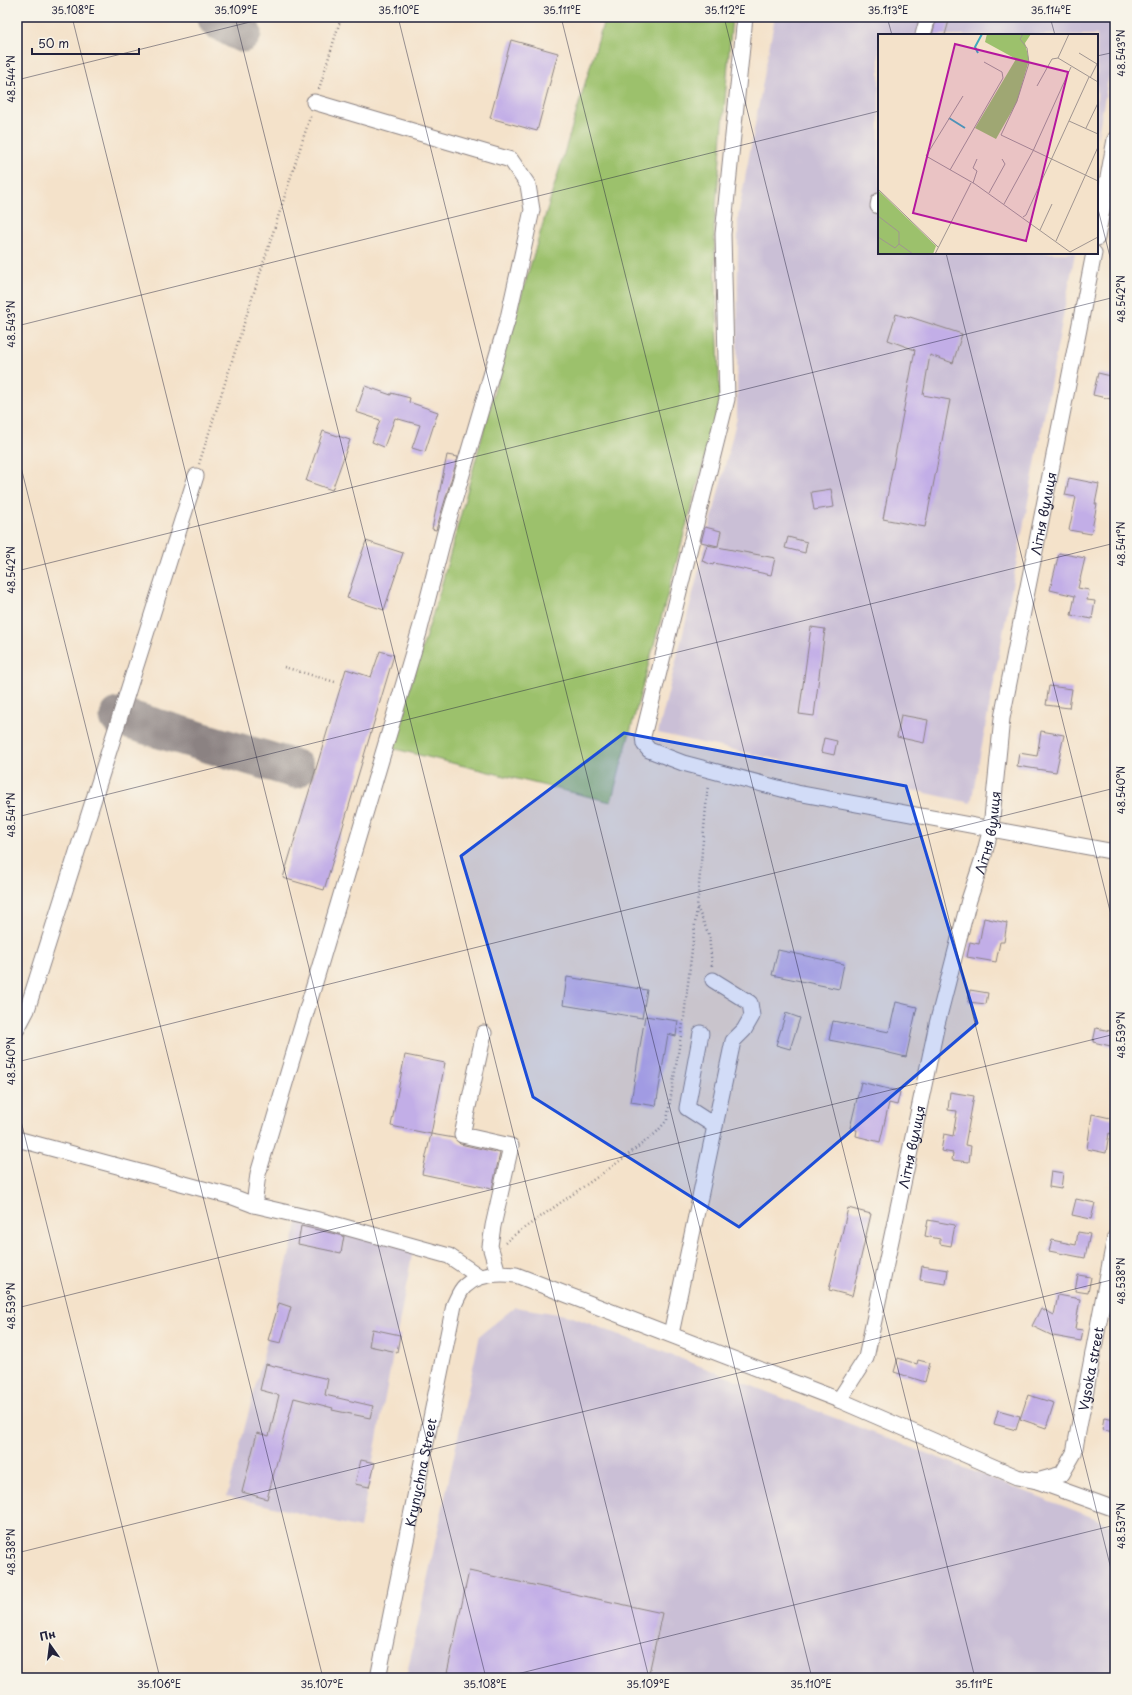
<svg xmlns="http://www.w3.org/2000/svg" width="1132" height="1695" font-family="'Playpen Sans',sans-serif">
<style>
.industrial{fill:#cabfd6}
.green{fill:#9cc16c;stroke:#5f7254}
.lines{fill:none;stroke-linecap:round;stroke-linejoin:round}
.taxiway{stroke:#8b8282;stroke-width:39}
.building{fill:#c2aee7}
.minor-casing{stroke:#8b8282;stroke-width:17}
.path{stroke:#8b8282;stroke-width:2.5;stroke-dasharray:1 3;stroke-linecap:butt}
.minor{stroke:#fff;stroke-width:15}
.marked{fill:#1d4ed8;fill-opacity:0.2;stroke:#1d4ed8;stroke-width:3;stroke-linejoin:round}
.ticks{fill:none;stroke:#22223b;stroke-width:1;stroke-opacity:0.45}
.labels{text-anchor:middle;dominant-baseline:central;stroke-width:3;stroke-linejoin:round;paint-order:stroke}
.street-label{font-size:13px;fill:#22223b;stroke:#f7f3e8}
.inset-river{fill:none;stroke:#3da9bc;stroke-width:2}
.inset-road{fill:none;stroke:#a09591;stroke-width:1}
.view{fill:#b5179e;fill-opacity:0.15;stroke:#b5179e;stroke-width:2}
.inset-edge{fill:none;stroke:#22223b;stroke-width:2}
.neatline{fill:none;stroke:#22223b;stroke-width:1.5}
.ticks-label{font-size:10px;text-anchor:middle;fill:#22223b}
</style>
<rect width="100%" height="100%" fill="#f7f3e8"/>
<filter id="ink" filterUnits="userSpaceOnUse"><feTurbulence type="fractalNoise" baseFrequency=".025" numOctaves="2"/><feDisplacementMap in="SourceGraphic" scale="8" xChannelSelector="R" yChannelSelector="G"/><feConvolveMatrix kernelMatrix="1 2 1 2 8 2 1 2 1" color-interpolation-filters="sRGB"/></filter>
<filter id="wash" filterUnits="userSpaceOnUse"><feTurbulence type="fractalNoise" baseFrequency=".012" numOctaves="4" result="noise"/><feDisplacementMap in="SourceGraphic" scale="16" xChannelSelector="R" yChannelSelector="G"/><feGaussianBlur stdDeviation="0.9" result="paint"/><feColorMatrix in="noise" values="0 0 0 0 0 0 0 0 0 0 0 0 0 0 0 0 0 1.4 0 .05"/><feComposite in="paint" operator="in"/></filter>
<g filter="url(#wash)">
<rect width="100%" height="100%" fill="#f4e2ca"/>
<path class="industrial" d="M775 17H1115V44L1097 139V35H879V253H1075L971 803 658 733 737 418 738 216Z
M299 1217 413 1250 360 1528 227 1496Z
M515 1307 570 1316 1115 1526V1678H406L480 1335Z"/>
<path class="green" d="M605 17H732L714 229 720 402 611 802 391 748 440 591 511 330Z"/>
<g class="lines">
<path class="taxiway" d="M216 17 218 20 242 33
M119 717 295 769"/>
</g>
<g id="blocks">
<path class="building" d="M937 17H950L945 35H932Z
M511 40 558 53 537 131 490 118Z
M896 314 909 318 910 317 962 334 953 363 930 355 923 395 950 400 925 527 883 519 915 350 888 340Z
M1098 373 1115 377V400L1093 395Z
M365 386 391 395V393L410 398 409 402 438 412 425 452 412 448 420 425 395 418 384 447 372 442 380 420 356 412Z
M323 431 350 440 332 490 306 481Z
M447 455 458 457 436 530 432 529Z
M1069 478 1099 484 1095 504H1097L1091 534 1069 530 1076 497 1065 495Z
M831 489 834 507 814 510 811 492Z
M705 527 721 531 718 546 701 542Z
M788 537 807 542 805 553 785 548Z
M366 541 403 553 384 610 347 598Z
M707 545 775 558 771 575 714 563 713 565 702 561Z
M1059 553 1085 558 1078 588 1089 590 1087 600 1095 601 1092 619 1071 615 1075 596 1050 590Z
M811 627 825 629 814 716 799 714Z
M380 651 394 655 324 890 283 878 346 669 371 677Z
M1049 686 1072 689 1069 708 1046 705Z
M901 715 928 720 924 743 897 737Z
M1041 731 1064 735 1056 772 1017 766 1019 753 1037 756Z
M824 738 837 741 834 755 821 752Z
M984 918 1007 923 1004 942H1000L996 962 967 957 970 942 979 944Z
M778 950 844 964 839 989 772 975Z
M567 977 647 990 642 1018 563 1005Z
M970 990 988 993 986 1004 968 1002Z
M896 1002 917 1007 906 1057 885 1052V1051L829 1040 833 1021 889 1032Z
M786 1013 800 1018 790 1049 776 1045Z
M645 1016 678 1021 676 1036 668 1034 656 1106 631 1102Z
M1096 1028 1115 1032V1047L1093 1042Z
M405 1055 445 1063 431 1134 391 1126Z
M861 1082 900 1092 897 1105 889 1103 880 1142 856 1136 857 1130 850 1128Z
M950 1092 974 1096 965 1145 971 1146 969 1162 952 1160 953 1153 941 1151 944 1134 953 1136 957 1111 948 1110Z
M1092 1114 1115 1119 1112 1134 1109 1133 1106 1153 1087 1149Z
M431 1134 454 1138 460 1144 500 1153 492 1189 422 1174Z
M1051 1171 1063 1173 1061 1189 1049 1187Z
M1076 1199 1095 1203 1091 1219 1072 1215Z
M848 1208 871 1214 852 1296 829 1290Z
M928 1220 955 1225 951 1246 940 1244V1239L925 1236Z
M301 1226 344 1236 341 1253 298 1244Z
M1078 1232 1090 1234 1085 1258 1049 1251 1052 1240 1076 1245Z
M922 1266 948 1270 946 1284 920 1280Z
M1078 1275 1091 1277 1088 1293 1075 1291Z
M1058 1295 1080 1299 1075 1329 1083 1330 1081 1341 1053 1336 1032 1326 1041 1308 1054 1315Z
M279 1303 291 1307 281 1343 268 1340Z
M372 1329 400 1335 397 1352 369 1346Z
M898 1358 917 1364 918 1360 930 1363 925 1382 894 1372Z
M266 1364 328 1379 325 1395 373 1406 370 1418 332 1410 333 1408 294 1398 267 1499 242 1492 257 1433 269 1436 279 1395 260 1390Z
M1028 1395 1054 1403 1046 1428 1020 1419Z
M998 1410 1020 1416 1016 1430 994 1424Z
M1104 1417 1115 1419V1432L1102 1430Z
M361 1460 375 1463 369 1487 355 1484Z
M469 1571 662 1613 648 1678H446Z"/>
</g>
</g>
<g filter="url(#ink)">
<use href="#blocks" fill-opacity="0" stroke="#8b8282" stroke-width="1"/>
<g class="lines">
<defs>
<g id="minor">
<path d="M745 17 723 234 727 399 643 736 644 744 649 750 683 763 797 793 1115 852"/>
<path d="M923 35 928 17"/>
<path d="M878 206 879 201"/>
<path d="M1097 238 1115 139"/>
<path d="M17 1029 27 1010 196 476"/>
<path d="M484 1033 462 1135 511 1146 493 1226 490 1246 498 1273"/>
<path d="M701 1033 687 1108 715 1126"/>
<path d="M17 1139 233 1197 254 1205 323 1221 449 1256 480 1277"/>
<path d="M254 1205 258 1174 420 629 445 532 508 318 532 210 528 185 511 160 314 102"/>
<path d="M671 1334 733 1041 744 1030 752 1016 750 1003 713 980"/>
<path id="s1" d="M839 1400 866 1358 937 1024 969 900 984 855 991 828 1002 718 1094 253"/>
<path id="s2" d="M1037 1481 1062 1474 1074 1453 1115 1237"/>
<path id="s3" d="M378 1678 454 1305C457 1299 460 1290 465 1286 479 1273 499 1273 516 1275L839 1400 1017 1477 1037 1481 1115 1509"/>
</g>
</defs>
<use href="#minor" class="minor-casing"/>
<path class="path" d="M319 89 340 21
M199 464 311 114
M284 667 335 682
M708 784 697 907 709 935 712 966
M505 1243 513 1236 613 1166 656 1133 667 1120 684 1017 697 907"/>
<use href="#minor" class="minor"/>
</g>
</g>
<path class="marked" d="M624 733 906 786 977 1023 739 1227 533 1097 461 856Z"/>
<path class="ticks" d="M72 17 486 1678M235 17 649 1678M398 17 812 1678M561 17 975 1678M724 17 1115 1585M887 17 892 35M1050 17 1055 35M1097 56 1115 52M17 80 270 17M1097 205 1115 277M946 253 1115 931M17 326 879 111M17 451 323 1678M17 571 1115 297M17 817 1115 543M17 1062 1115 788M17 1105 160 1678M17 1308 1115 1034M17 1553 1115 1279M501 1678 1115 1525"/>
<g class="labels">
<g class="street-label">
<text stroke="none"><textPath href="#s1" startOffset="914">Літня вулиця</textPath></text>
<text stroke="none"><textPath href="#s1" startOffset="590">Літня вулиця</textPath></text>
<text stroke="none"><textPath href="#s1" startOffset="266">Літня вулиця</textPath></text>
<text stroke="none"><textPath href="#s2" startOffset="136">Vysoka street</textPath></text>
<text stroke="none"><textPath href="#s3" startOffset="210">Krynychna Street</textPath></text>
</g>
</g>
<g transform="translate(878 34)">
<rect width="220" height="220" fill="#f4e2ca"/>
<path d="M109 0H153L147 9 151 26 139 68 118 105 97 94 138 25 107 8ZM0 156 58 212 55 220H0Z" fill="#9cc16c"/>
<path class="inset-river" d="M100 19 97 13 104 0M71 84 87 94"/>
<path class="inset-road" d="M145 0 142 5 149 14 151 29 139 67 123 101 220 147M201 19 219 30M180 24 220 48M180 24 191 0M212 44 220 28M159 52 174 25 180 24M85 62 48 122 97 150 192 218 220 203M191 87 220 100M208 94 220 69M72 136 125 44 124 38 106 28M95 149 99 137 95 134 99 125M0 155 60 213M111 159 127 130 124 125M126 170 155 117 193 33M0 182 21 198V210L35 220M145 183 148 181 211 43M162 196 174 170M0 203 17 214 21 210M178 207 220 113M57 220 93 149"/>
<path class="view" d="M77 10 190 38 148 207 35 179Z"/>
<rect width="220" height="220" class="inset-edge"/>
</g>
<rect width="1132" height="1695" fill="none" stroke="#f7f3e8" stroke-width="44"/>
<g transform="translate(50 1645) rotate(346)" stroke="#f7f3e8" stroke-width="3" paint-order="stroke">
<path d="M0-3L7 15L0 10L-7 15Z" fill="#22223b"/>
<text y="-6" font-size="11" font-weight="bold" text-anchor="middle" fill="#22223b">Пн</text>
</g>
<path d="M32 48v6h107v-6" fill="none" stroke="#22223b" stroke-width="2"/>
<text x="38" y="48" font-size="12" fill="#22223b" stroke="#f7f3e8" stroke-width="3" paint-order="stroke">50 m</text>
<rect x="22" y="22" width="1088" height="1651" class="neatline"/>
<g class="ticks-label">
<text x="73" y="14">35.108°E</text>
<text x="236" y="14">35.109°E</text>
<text x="399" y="14">35.110°E</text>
<text x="562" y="14">35.111°E</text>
<text x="725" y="14">35.112°E</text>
<text x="888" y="14">35.113°E</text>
<text x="1051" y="14">35.114°E</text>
<text transform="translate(1121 53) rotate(-90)" y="4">48.543°N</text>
<text transform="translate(11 79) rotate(-90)" y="4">48.544°N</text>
<text transform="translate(1121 299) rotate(-90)" y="4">48.542°N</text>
<text transform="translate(11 324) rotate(-90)" y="4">48.543°N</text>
<text transform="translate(1121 544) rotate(-90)" y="4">48.541°N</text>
<text transform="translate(11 570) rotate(-90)" y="4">48.542°N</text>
<text transform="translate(1121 790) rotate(-90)" y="4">48.540°N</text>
<text transform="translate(11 815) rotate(-90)" y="4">48.541°N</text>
<text transform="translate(1121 1035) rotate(-90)" y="4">48.539°N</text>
<text transform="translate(11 1061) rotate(-90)" y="4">48.540°N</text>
<text transform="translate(1121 1281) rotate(-90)" y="4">48.538°N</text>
<text transform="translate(11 1306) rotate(-90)" y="4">48.539°N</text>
<text transform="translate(1121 1526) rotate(-90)" y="4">48.537°N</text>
<text transform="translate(11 1552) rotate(-90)" y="4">48.538°N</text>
<text x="159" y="1688">35.106°E</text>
<text x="322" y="1688">35.107°E</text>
<text x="485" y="1688">35.108°E</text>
<text x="648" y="1688">35.109°E</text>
<text x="811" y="1688">35.110°E</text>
<text x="974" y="1688">35.111°E</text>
</g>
</svg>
